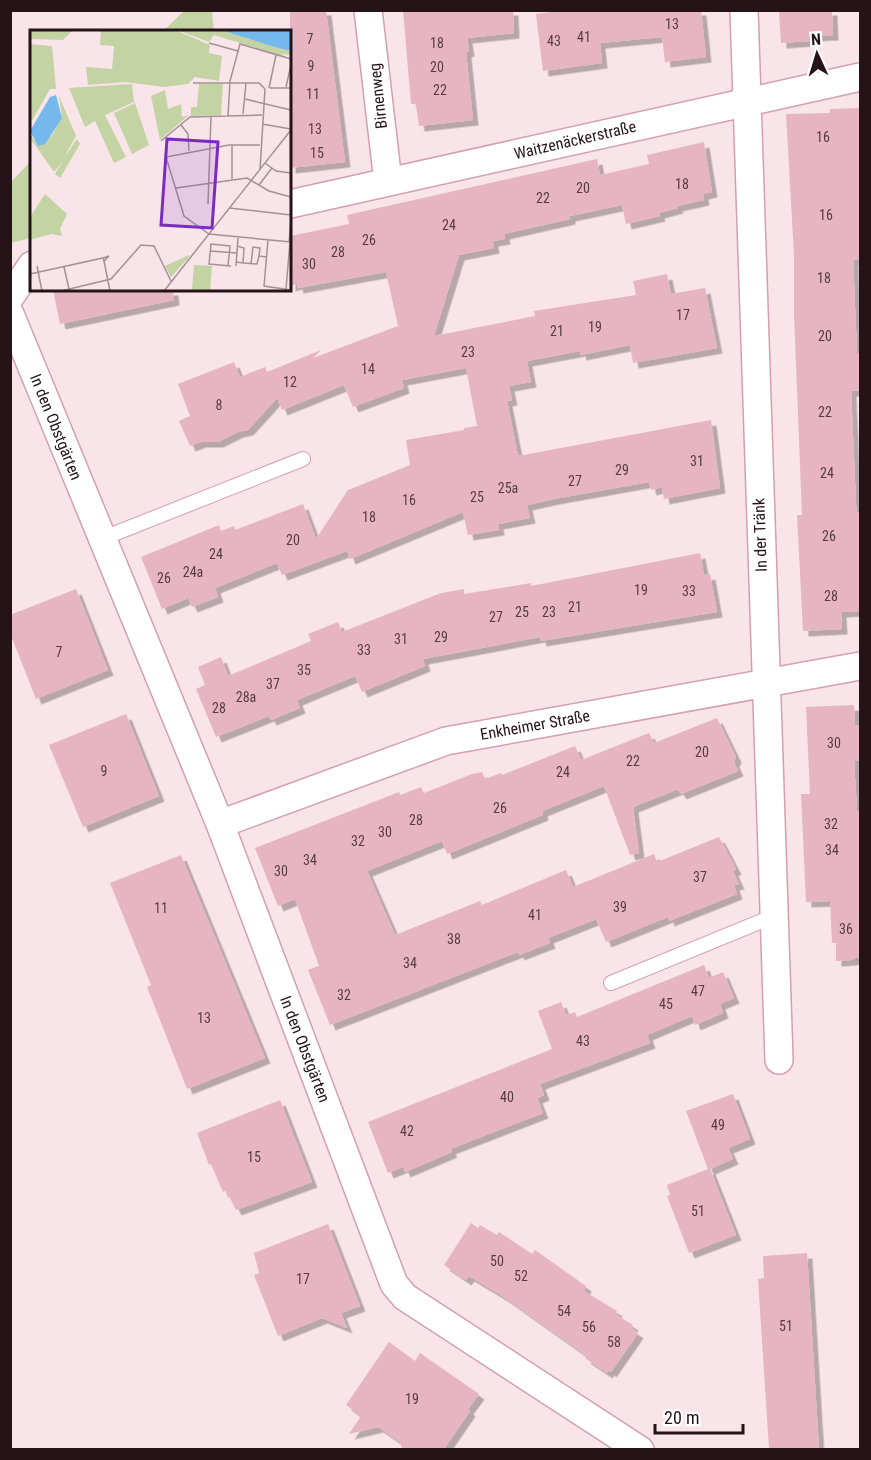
<svg xmlns="http://www.w3.org/2000/svg" width="871" height="1460" font-family="'Roboto Condensed',sans-serif">
<style>
.green{fill:#c3d3a4}
.building{fill:#e7b5c1;filter:url(#shadow)}
.lines{fill:none;stroke-linecap:round;stroke-linejoin:round}
.service-casing{stroke:#d2a1ad;stroke-width:16}
.minor-casing{stroke:#d2a1ad;stroke-width:30}
.service{stroke:#fff;stroke-width:14}
.minor{stroke:#fff;stroke-width:27}
.labels{text-anchor:middle;dominant-baseline:central;stroke-width:6;stroke-linejoin:round;paint-order:stroke}
.number-label{font-size:14px;fill:#563c42}
.street-label{font-size:16px;fill:#251318;stroke:#fff}
.inset-road{fill:none;stroke:#a49095;stroke-width:1.5}
.view{fill:#7b2cbf;fill-opacity:0.15;stroke:#7b2cbf;stroke-width:3}
.inset-edge{fill:none;stroke:#251318;stroke-width:3}
</style>
<defs>
<filter id="shadow"><feDropShadow dx="5.5" dy="5.5" stdDeviation="0" flood-color="#0004"/></filter>
</defs>
<rect width="100%" height="100%" fill="#f9e4e9"/>
<path class="green" d="M184 11H212L214 31H163Z
M31 161V238L11 243V182Z"/>
<path class="building" d="M290 10H326L345 162 290 168Z
M403 10H513L514 33 467 38 469 51 466 52 473 120 419 126 416 104H411Z
M566 10H701L706 57 665 62 662 37 600 43 602 63 543 71 536 14Z
M779 10H832L833 35 809 36V41L781 43Z
M861 108V259L853 260 857 353H861V390L851 391 856 505 857 512H861V611L841 612 842 629 803 631 797 515H802L794 315V256L786 114 830 113V109Z
M704 142 712 192 703 194 704 200 677 206 678 208 659 213 660 216 626 224 622 205 570 216V219L504 234 505 239 493 241 494 248 459 255 434 336 535 316 534 311 636 295 633 281 667 274 671 294 705 288 717 348 633 363 630 345 581 355 580 351 527 361 531 382 509 386 512 400 507 401 518 456 711 420 720 488 664 499 662 487 651 490 649 482 554 499 527 505 530 518 498 524 499 530 468 535 463 512 350 559 347 551 282 575 277 563 215 588 218 597 192 607 188 598 162 609 141 557 219 525 221 531 234 526 235 530 303 504 316 539 348 490 410 465 406 440 464 430V428L477 426 466 368 402 380 404 388 353 407 344 385 282 410 277 398 248 430 238 432 218 442H201L190 446 179 421 190 416 178 384 234 362 240 377 265 367 267 372 321 350 313 358 398 326 386 272 298 288 297 284 290 286V236L349 224 347 215 597 159 600 175 649 164 647 155Z
M53 290H173L174 300 60 324Z
M700 553 704 575 710 574 717 612 541 641 540 637 423 659 425 666 362 692 355 676 297 700 300 708 271 720 269 716 216 737 196 689 205 685 198 667 221 657 228 676 311 641 308 634 338 622 342 632 441 593 464 589V594L531 583V586Z
M76 589 108 670 36 699 10 633V615Z
M854 705 855 725H861V761H854L857 811H861V956L851 960 836 961V943H832L830 901 806 902 801 794H810L806 707Z
M126 714 159 796 83 827 49 745Z
M717 718 736 757 734 762 738 771 681 794 678 789 633 807 639 853 630 855 604 786 542 811 543 815 447 854 442 841 367 871 395 935 480 901 482 905 566 870 573 887 654 854 657 862 719 837 736 869 733 871 739 884 734 885 737 894 669 921 668 917 606 942 596 919 548 938 550 943 519 955 518 952 330 1025 308 970 319 966 295 899 278 906 255 848 399 792 400 795 421 787 424 793 472 774 482 772 485 779 501 773 502 775 575 746 581 760 649 733 654 743Z
M181 855 265 1058 187 1089 147 987 151 985 110 883Z
M704 965 709 978 723 972 734 998 720 1004 723 1013 695 1025 692 1016 647 1035 650 1043 540 1084 544 1095 537 1098 543 1113 450 1149 452 1152 405 1172 403 1167 388 1173 368 1122 552 1049 538 1011 561 1002 566 1015 575 1012 577 1017Z
M733 1094 750 1139 728 1148 733 1159 710 1169 736 1235 689 1253 667 1196 670 1195 667 1185 708 1169 686 1111Z
M280 1100 312 1182 236 1210 226 1190 223 1192 211 1164 209 1165 197 1133Z
M471 1223 478 1228 480 1225 497 1235 499 1232 532 1254 535 1250 586 1286 584 1291 617 1311 615 1314 633 1325 631 1328 638 1333 611 1372 609 1370 607 1373 585 1358 587 1356 504 1297 469 1276 466 1280 444 1265Z
M328 1224 360 1306 341 1313 347 1328 322 1318 278 1336 254 1275 259 1273 254 1253Z
M807 1253 819 1449H769L758 1279 764 1278 763 1256Z
M389 1342 415 1361 420 1353 479 1394 468 1409 470 1411 444 1449H402L400 1442 378 1427 349 1434 361 1416 346 1405Z"/>
<g class="lines">
<defs>
<path id="service" d="M101 539 303 459
M611 983 774 916"/>
<path id="minor" d="M368 10 388 182
M744 10 779 1060
M290 204 860 77
M10 297 32 265
M10 314 220 824 394 1284 405 1297 640 1450
M220 824 446 741 860 666"/>
</defs>
<use href="#service" class="service-casing"/>
<use href="#minor" class="minor-casing"/>
<use href="#service" class="service"/>
<use href="#minor" class="minor"/>
</g>
<g class="labels">
<g class="number-label">
<text x="672" y="24">13</text>
<text x="584" y="37">41</text>
<text x="310" y="39">7</text>
<text x="554" y="41">43</text>
<text x="437" y="43">18</text>
<text x="311" y="66">9</text>
<text x="437" y="67">20</text>
<text x="440" y="90">22</text>
<text x="313" y="94">11</text>
<text x="315" y="129">13</text>
<text x="823" y="137">16</text>
<text x="317" y="153">15</text>
<text x="682" y="184">18</text>
<text x="583" y="188">20</text>
<text x="543" y="198">22</text>
<text x="826" y="215">16</text>
<text x="449" y="225">24</text>
<text x="369" y="240">26</text>
<text x="338" y="252">28</text>
<text x="309" y="264">30</text>
<text x="824" y="278">18</text>
<text x="683" y="315">17</text>
<text x="595" y="327">19</text>
<text x="557" y="331">21</text>
<text x="825" y="336">20</text>
<text x="468" y="352">23</text>
<text x="368" y="369">14</text>
<text x="290" y="382">12</text>
<text x="219" y="405">8</text>
<text x="825" y="412">22</text>
<text x="697" y="461">31</text>
<text x="622" y="470">29</text>
<text x="827" y="473">24</text>
<text x="575" y="481">27</text>
<text x="508" y="488">25a</text>
<text x="477" y="497">25</text>
<text x="409" y="500">16</text>
<text x="369" y="517">18</text>
<text x="829" y="536">26</text>
<text x="293" y="540">20</text>
<text x="216" y="554">24</text>
<text x="193" y="572">24a</text>
<text x="164" y="578">26</text>
<text x="641" y="590">19</text>
<text x="689" y="591">33</text>
<text x="831" y="596">28</text>
<text x="575" y="607">21</text>
<text x="522" y="612">25</text>
<text x="549" y="612">23</text>
<text x="496" y="617">27</text>
<text x="441" y="637">29</text>
<text x="401" y="639">31</text>
<text x="364" y="650">33</text>
<text x="59" y="652">7</text>
<text x="304" y="670">35</text>
<text x="273" y="684">37</text>
<text x="246" y="697">28a</text>
<text x="219" y="708">28</text>
<text x="834" y="743">30</text>
<text x="702" y="752">20</text>
<text x="633" y="761">22</text>
<text x="104" y="771">9</text>
<text x="563" y="772">24</text>
<text x="500" y="808">26</text>
<text x="416" y="820">28</text>
<text x="831" y="824">32</text>
<text x="385" y="832">30</text>
<text x="358" y="841">32</text>
<text x="832" y="850">34</text>
<text x="310" y="860">34</text>
<text x="281" y="871">30</text>
<text x="700" y="877">37</text>
<text x="620" y="907">39</text>
<text x="161" y="908">11</text>
<text x="535" y="915">41</text>
<text x="846" y="929">36</text>
<text x="454" y="939">38</text>
<text x="410" y="963">34</text>
<text x="698" y="991">47</text>
<text x="344" y="995">32</text>
<text x="666" y="1004">45</text>
<text x="204" y="1018">13</text>
<text x="583" y="1041">43</text>
<text x="507" y="1097">40</text>
<text x="718" y="1125">49</text>
<text x="407" y="1131">42</text>
<text x="254" y="1157">15</text>
<text x="698" y="1211">51</text>
<text x="497" y="1261">50</text>
<text x="521" y="1276">52</text>
<text x="303" y="1279">17</text>
<text x="564" y="1311">54</text>
<text x="786" y="1326">51</text>
<text x="589" y="1327">56</text>
<text x="614" y="1342">58</text>
<text x="412" y="1399">19</text>
</g>
<g class="street-label">
<text transform="translate(378 96) rotate(-96)">Birnenweg</text>
<text transform="translate(575 140) rotate(-13)">Waitzenäckerstraße</text>
<text transform="translate(56 427) rotate(68)">In den Obstgärten</text>
<text transform="translate(760 535) rotate(-92)">In der Tränk</text>
<text transform="translate(535 725) rotate(-10)">Enkheimer Straße</text>
<text transform="translate(305 1049) rotate(69)">In den Obstgärten</text>
</g>
</g>
<g transform="translate(30 30)">
<rect width="261" height="261" fill="#f9e4e9"/>
<path d="M0 0H43L33 10 0 9ZM71 0H145L180 15 179 23 192 26 189 51 165 47 158 54 135 57 95 52 58 55 56 37 82 39 84 16 70 15ZM147 0H191L261 21V25L251 24 255 27 184 5 179 12ZM0 14 22 16 26 59H20L0 94ZM102 54 104 72 75 85 96 127 84 133 65 91 55 97 39 58ZM169 54H193L191 85 161 86V77H167ZM135 60 138 79 151 74 152 87 159 85 130 110 121 66ZM29 66 46 106 34 128 47 109 50 114 30 148 25 144 33 131 24 142 0 108V104L8 116 22 105 32 86ZM105 73 119 115 102 124 84 83ZM15 164 37 184 30 199 32 206 21 204 0 210V187ZM159 225 160 226 141 247 135 236ZM164 235 182 236 180 261 162 260Z" fill="#c3d3a4"/>
<path d="M191 0H261V21L245 17ZM26 65 32 88 15 114 8 116 0 101 20 67Z" fill="#75b8ec"/>
<path class="inset-road" d="M179 13 208 21M163 53H229L235 59M256 57 261 35M239 58 246 25M240 58H261M215 69 261 80M213 84 216 53M198 86 200 51 210 14 261 29M232 94 261 99M151 95 158 104 159 121M131 111 160 87 232 85M230 115H199L136 127 154 186 179 204 261 212M235 133 246 141 261 143M230 140 235 59M202 149V115M229 155 242 138M146 158 217 148 239 161 261 167M178 174 181 86M199 178 261 185M238 210 234 256 261 260M259 212 261 191M180 221 207 223M74 231 80 261M206 232 213 233 214 218 207 216M213 233 227 234 229 226 237 227M221 234 223 217 230 218 229 226M7 236 12 261M198 236 200 216 181 214 179 234 201 236M206 236 208 208M34 237 39 259M0 244 73 228 74 231 79 226 73 228M256 259 260 212M31 261 81 249 111 215 124 216 141 251M134 261 261 100"/>
<path class="view" d="M137 109 188 112 182 198 131 195Z"/>
<rect width="261" height="261" class="inset-edge"/>
</g>
<rect width="871" height="1460" fill="none" stroke="#251318" stroke-width="24"/>
<g transform="translate(817 54) rotate(356)" stroke="#ffffff" stroke-width="4.5" paint-order="stroke">
<path d="M0-4.5L10 22L0 15L-10 22Z" fill="#251318"/>
<text y="-9" font-size="16" font-weight="bold" text-anchor="middle" fill="#251318">N</text>
</g>
<path d="M655 1424v9h88v-9" fill="none" stroke="#251318" stroke-width="3"/>
<text x="664" y="1424" font-size="18" fill="#251318" stroke="#ffffff" stroke-width="4.5" paint-order="stroke">20 m</text>
</svg>
